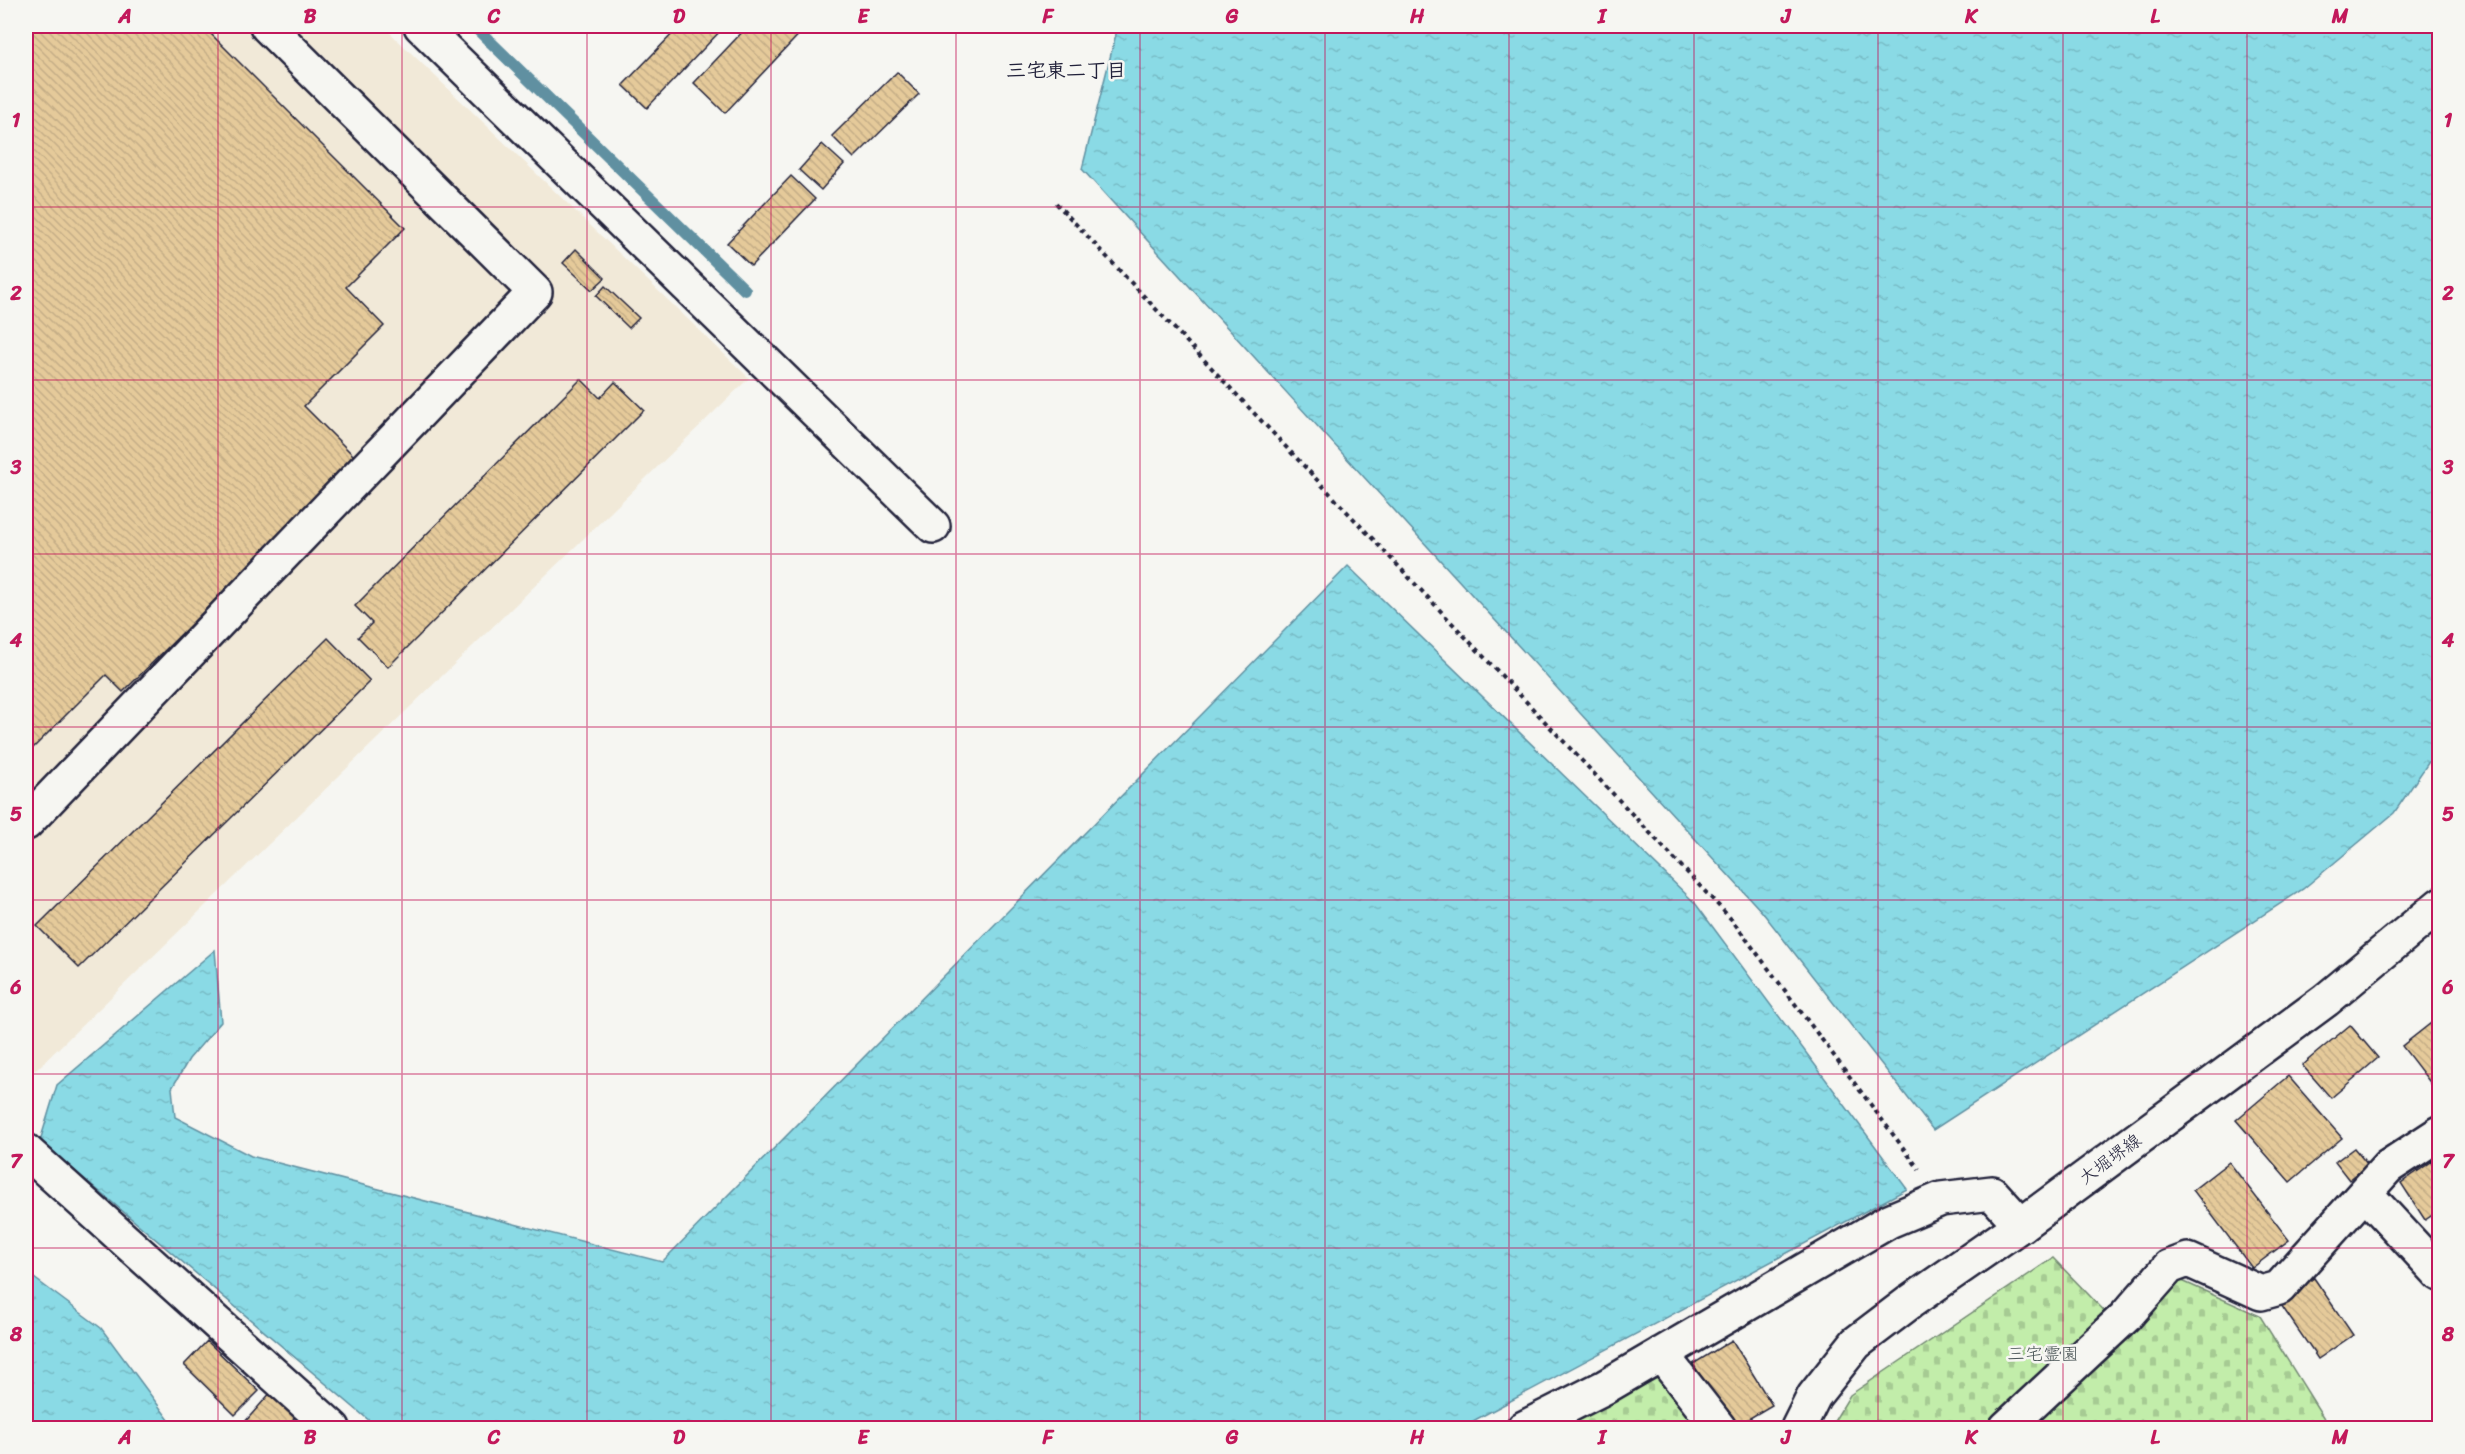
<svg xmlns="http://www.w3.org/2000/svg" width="2465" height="1454" font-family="Sriracha,'Klee One',sans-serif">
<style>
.built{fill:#f1e9d8}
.cemetery{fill:url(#cemetery-stones);stroke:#728872;stroke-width:1.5}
.water{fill:url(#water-ripples);stroke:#6090a1;stroke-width:1.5}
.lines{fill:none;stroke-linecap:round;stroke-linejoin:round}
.stream{stroke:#6090a1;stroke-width:12}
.building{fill:url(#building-back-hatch);stroke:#22223b;stroke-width:1.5}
.minor-casing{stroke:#22223b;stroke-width:38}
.major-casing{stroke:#22223b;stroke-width:38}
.path{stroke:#22223b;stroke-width:4;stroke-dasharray:4.5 4.5;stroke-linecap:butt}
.minor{stroke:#f6f6f2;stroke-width:33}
.major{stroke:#f6f6f2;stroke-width:33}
.grid{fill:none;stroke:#c2185b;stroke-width:1.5;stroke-opacity:0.55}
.labels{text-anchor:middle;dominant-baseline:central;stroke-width:5;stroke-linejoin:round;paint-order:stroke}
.street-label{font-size:18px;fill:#22223b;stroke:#f6f6f2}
.park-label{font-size:18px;fill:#4a5557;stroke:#f6f6f2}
.neighbourhood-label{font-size:20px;font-weight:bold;fill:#22223b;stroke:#f6f6f2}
.neatline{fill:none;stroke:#c2185b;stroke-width:2}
.grid-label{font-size:20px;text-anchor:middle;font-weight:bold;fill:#c2185b}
</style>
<defs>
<pattern id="cemetery-stones" width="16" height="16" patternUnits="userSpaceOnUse" patternTransform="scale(1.5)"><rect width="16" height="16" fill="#c2edaa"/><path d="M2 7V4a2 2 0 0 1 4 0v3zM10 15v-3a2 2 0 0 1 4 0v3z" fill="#a6cb93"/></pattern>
<pattern id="water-ripples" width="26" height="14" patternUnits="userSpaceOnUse" patternTransform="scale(1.5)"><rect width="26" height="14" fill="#8adae5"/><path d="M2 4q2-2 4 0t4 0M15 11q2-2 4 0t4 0" fill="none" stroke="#77bbc5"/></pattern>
<pattern id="building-back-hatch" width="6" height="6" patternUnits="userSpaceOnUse" patternTransform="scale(1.5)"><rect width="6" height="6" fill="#e5ca9a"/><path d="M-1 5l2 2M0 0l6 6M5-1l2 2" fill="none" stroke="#c4ad86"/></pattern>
</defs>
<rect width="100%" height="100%" fill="#f6f6f2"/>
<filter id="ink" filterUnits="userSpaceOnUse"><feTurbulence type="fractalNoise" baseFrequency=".0167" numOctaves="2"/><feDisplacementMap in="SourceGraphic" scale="12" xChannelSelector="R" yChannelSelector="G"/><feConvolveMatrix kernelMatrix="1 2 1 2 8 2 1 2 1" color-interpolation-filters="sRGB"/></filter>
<g filter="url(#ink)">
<path class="built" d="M26 26H383L749 378 35 1071 26 1062Z"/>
<path class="cemetery" d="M2053 1258 2124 1331 2180 1280 2260 1316 2330 1428H1830L1850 1395Z
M1663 1375 1704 1428H1559Z"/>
<path class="water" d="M1118 26H2439V747L2394 813 2303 889 1933 1130 1763 913 1082 169Z
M1348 566 1695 903 1907 1189 1460 1428H378L40 1141 57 1085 215 950 221 1022 189 1059 172 1088 175 1117 251 1156 662 1262Z
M26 1272 101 1328 175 1428H26Z"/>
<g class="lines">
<path class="stream" d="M474 26 745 290"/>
</g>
<path class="building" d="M26 26H203L405 228 346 287 384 326 304 406 357 459 123 692 106 675 26 755Z
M680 26H725L647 108 623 85Z
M748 26H807L725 113 694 83Z
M897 72 919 94 854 158 832 136Z
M822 144 844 164 821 190 799 170Z
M791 176 815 199 751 266 727 243Z
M576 249 605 278 592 290 563 263Z
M605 286 639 318 629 328 596 296Z
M581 379 600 398 615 382 644 410 388 667 358 637 372 623 355 606Z
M328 638 370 681 79 968 37 926Z
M2440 1016V1078L2432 1085 2402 1046Z
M2350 1025 2378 1058 2331 1098 2302 1065Z
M2288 1076 2342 1138 2290 1182 2236 1120Z
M2354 1148 2368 1165 2349 1180 2335 1162Z
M2434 1160 2440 1168V1210L2425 1220 2401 1183Z
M2229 1162 2289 1240 2252 1268 2193 1190Z
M2314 1278 2353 1335 2318 1359 2279 1302Z
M1732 1340 1772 1405 1733 1428 1693 1364Z
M207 1341 259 1391 235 1415 184 1365Z
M272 1391 298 1414 285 1428H250L244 1423Z"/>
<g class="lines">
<defs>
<path id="minor" d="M421 26 933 526
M26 823 535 292 267 26
M26 1151 333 1428
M2365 1193 2440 1274
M1661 1354 1719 1428
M1524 1428 1605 1387 1889 1221 1941 1199 1992 1193 2021 1225
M2006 1428 2125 1317 2169 1267 2188 1260 2261 1293 2279 1288 2388 1167 2440 1133"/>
<path id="major" d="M1798 1428 1814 1396 1856 1343 1910 1302 2021 1225 2326 1000 2440 905"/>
</defs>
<use href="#minor" class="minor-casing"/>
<use href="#major" class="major-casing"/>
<path class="path" d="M1056 203 1732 920 1919 1169"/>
<use href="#minor" class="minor"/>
<use href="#major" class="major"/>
</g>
</g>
<path class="grid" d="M218 26V1428M402 26V1428M587 26V1428M771 26V1428M956 26V1428M1140 26V1428M1325 26V1428M1509 26V1428M1694 26V1428M1878 26V1428M2063 26V1428M2247 26V1428M26 207H2440M26 380H2440M26 554H2440M26 727H2440M26 900H2440M26 1074H2440M26 1248H2440"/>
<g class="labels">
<g class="street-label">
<text transform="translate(2110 1159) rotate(-36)">大堀堺線</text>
</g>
<g class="park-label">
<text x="2043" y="1354">三宅霊園</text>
</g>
<g class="neighbourhood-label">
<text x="1066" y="70">三宅東二丁目</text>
</g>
</g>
<rect width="2465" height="1454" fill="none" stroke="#f6f6f2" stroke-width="66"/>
<rect x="33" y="33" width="2399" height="1388" class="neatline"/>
<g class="grid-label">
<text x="125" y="23">A</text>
<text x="310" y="23">B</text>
<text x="494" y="23">C</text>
<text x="679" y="23">D</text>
<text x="863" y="23">E</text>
<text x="1048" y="23">F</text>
<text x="1232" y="23">G</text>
<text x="1417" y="23">H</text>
<text x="1602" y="23">I</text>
<text x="1786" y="23">J</text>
<text x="1971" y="23">K</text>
<text x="2155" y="23">L</text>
<text x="2340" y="23">M</text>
<text x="16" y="127">1</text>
<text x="2448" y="127">1</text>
<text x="16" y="300">2</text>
<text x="2448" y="300">2</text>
<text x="16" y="474">3</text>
<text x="2448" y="474">3</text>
<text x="16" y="647">4</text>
<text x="2448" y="647">4</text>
<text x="16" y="821">5</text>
<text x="2448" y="821">5</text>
<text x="16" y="994">6</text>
<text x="2448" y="994">6</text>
<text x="16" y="1168">7</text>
<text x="2448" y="1168">7</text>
<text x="16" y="1341">8</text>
<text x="2448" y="1341">8</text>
<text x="125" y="1444">A</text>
<text x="310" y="1444">B</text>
<text x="494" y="1444">C</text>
<text x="679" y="1444">D</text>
<text x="863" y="1444">E</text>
<text x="1048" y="1444">F</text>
<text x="1232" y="1444">G</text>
<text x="1417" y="1444">H</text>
<text x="1602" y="1444">I</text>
<text x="1786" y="1444">J</text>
<text x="1971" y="1444">K</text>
<text x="2155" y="1444">L</text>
<text x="2340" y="1444">M</text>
</g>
</svg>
